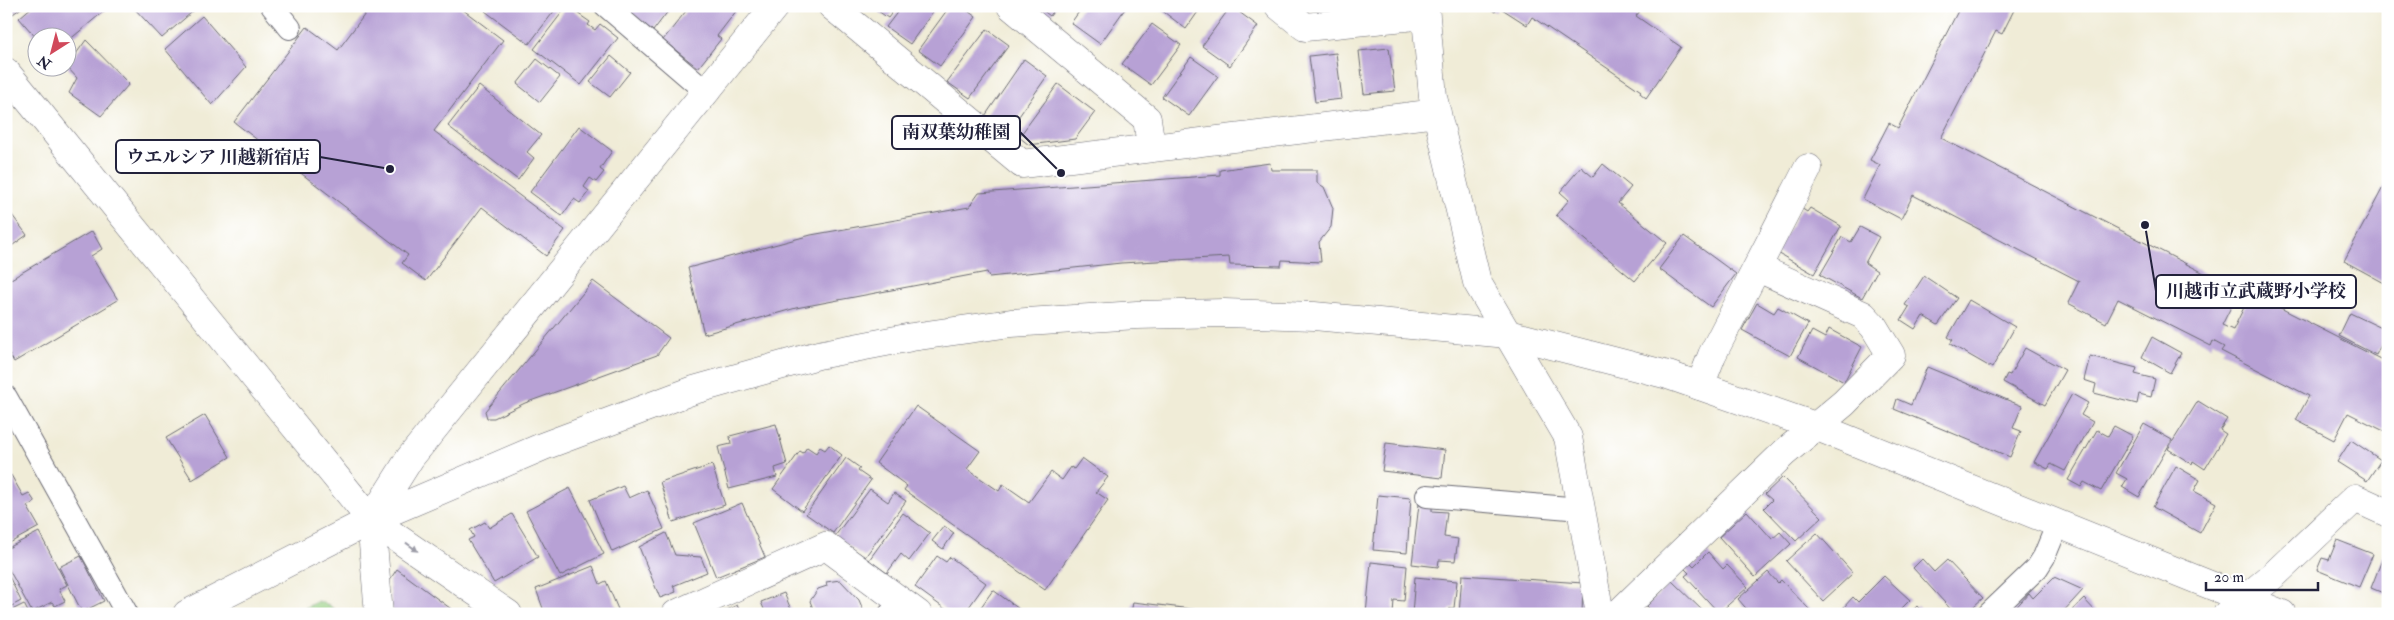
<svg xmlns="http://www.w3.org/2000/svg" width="2394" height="620" font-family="'IM FELL Double Pica','Noto Serif JP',serif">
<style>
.green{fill:#95ce81;stroke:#5c785e}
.building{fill:#b7a1d5}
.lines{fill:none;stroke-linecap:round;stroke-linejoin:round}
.lane-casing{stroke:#6a6972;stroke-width:24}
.street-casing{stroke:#6a6972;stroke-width:29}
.secondary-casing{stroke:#6a6972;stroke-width:29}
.lane{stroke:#fff;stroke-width:22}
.street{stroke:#fff;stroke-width:28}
.secondary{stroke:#fff;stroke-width:28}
.oneway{fill:#9c9ca7}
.leader{fill:none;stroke:#22223b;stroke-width:2}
.callout-dot{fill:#22223b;stroke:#fff;stroke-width:2}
.callout{fill:#fff;stroke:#22223b;stroke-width:2}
.callout-label{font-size:18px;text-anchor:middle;font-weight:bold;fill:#22223b}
</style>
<rect width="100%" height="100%" fill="#fff"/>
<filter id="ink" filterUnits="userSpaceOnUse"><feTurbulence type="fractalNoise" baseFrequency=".02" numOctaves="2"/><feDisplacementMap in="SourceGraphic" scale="10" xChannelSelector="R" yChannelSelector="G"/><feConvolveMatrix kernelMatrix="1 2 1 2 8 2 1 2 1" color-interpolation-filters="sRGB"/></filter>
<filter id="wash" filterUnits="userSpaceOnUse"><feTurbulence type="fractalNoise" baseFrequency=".0096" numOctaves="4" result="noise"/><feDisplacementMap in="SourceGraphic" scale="20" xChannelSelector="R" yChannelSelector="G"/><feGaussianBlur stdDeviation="1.12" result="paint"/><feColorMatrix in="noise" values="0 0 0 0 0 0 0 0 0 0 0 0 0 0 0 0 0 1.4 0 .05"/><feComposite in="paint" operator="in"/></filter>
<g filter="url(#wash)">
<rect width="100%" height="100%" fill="#f0ecd7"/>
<path class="green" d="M318 601 329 605 339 614H294Z"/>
<g id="blocks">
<path class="building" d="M6 6H24L6 19Z
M33 6H110L68 41V38H38V40L19 18Z
M132 6H199L162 38Z
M371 6H458L503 40 434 131 565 230 546 256 482 207 426 281 402 263 408 255 234 122 307 27 338 50Z
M489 6H558L529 44 485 11Z
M567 6 590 22 588 25 595 30 600 24 618 38 581 85 534 49Z
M622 6H672L653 31Z
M690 6H740L717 36 721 39 698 68 663 40Z
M871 6H897L888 18Z
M902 6H937L910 44 886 27Z
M950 6H961L976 17 940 66 918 50Z
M1037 6H1057L1050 16Z
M1083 6H1127L1100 44 1071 23Z
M1156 6H1202L1186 29Z
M1231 6 1258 26 1230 66 1202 46Z
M1486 6H1634L1640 11 1636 16 1681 47 1646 98 1640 93 1641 91 1532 17 1527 25 1499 7 1495 12Z
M1953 6H2016L2002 34 1996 31 1941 138 2239 291 2222 325 2233 330 2251 293 2388 363V433L2348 413 2334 440 2296 420 2309 396 2221 351 2224 347 2213 341 2211 346 2118 299 2106 323 2068 303 2079 281 1913 195 1901 219 1863 199 1880 165 1870 160 1889 123 1898 128 1959 9Z
M202 16 246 67 212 105 165 49Z
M1152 24 1181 45 1151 85 1122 64Z
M987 29 1009 45 970 98 947 82Z
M86 40 129 84 101 116 69 93 77 78 68 68V65Z
M1389 48 1395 91 1364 94 1359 51Z
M1336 53 1342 99 1315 102 1309 56Z
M611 56 630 72 610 97 590 82Z
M1191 57 1218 76 1189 116 1162 97Z
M537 59 560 77 540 102 517 84Z
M1024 59 1047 76 1008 132 985 116Z
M1058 84 1095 112 1075 139 1029 145 1019 137Z
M479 86 541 135 527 152 534 158 518 180 448 126Z
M579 126 612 151 600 169 604 172 596 182 590 178 584 187 589 191 580 203 574 199 562 216 530 192Z
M1270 163 1271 170H1317V183L1324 187 1333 208 1331 227 1319 242 1321 262 1282 260 1281 266 1230 265 1229 257 1121 263 989 277 987 272 796 308 704 334 688 268 811 235 969 207 979 193 1220 175V170Z
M1603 164 1631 187 1618 203 1667 243 1635 281 1556 215 1569 200 1560 192 1581 167 1593 177Z
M2388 178V285L2344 261Z
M6 207 27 235 6 250Z
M1801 208 1807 212 1810 208 1841 226 1814 274 1776 252Z
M1860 227 1879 237 1865 263 1877 271 1862 298 1820 275 1842 237 1851 242Z
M92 231 102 249 91 256 118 300 14 362 6 349V282Z
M1684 236 1736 274 1711 307 1659 269Z
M1924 276 1957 298 1938 325 1923 316 1915 329 1901 320 1909 307 1905 305Z
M593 281 669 338 657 355 525 403 494 418H487L485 411Z
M1969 300 2015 327 1992 368 1950 344 1953 340 1948 337Z
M1757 303 1774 313 1778 307 1808 324 1790 356 1742 330Z
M2350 313 2388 331 2376 355 2339 336Z
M1829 329 1862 347 1844 382 1798 357 1812 331 1825 338Z
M2152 337 2181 353 2170 373 2142 357Z
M2025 348 2065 370 2045 405 2003 382 2007 374 2010 375Z
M2090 356 2137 368 2135 374 2155 379 2151 397 2139 394 2137 404 2094 393 2096 384 2084 380Z
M1927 367 2022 406 2013 428 2021 431 2010 457 1894 409 1897 399 1911 405Z
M2072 394 2088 403 2081 415 2093 422 2065 471 2051 464 2048 469 2034 462Z
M2198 401 2227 419 2220 430 2226 434 2205 469 2193 461 2192 464 2168 449Z
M916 406 980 451 967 469 999 491 1003 484 1029 502 1051 472 1062 480 1071 467 1074 469 1082 458 1108 477 1096 492 1108 500 1045 590 904 490 907 486 876 463Z
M205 415 230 457 192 480 166 438Z
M776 424 787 464 775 468 777 477 729 489 718 447 731 444 730 436Z
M2144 424 2172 440 2139 497 2122 487 2127 479 2116 473Z
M2114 426 2133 436 2101 491 2084 482 2081 487 2068 480 2097 430 2108 436Z
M2351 440 2381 460 2367 481 2337 462Z
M1386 443 1445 450 1442 478 1382 471Z
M829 445 842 455 802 511 773 489 800 451 803 453 807 447 816 453 820 447 825 450Z
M846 458 860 468 858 471 871 480 833 533 806 514Z
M712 465 725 505 673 522 660 482Z
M2176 466 2200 480 2194 491 2216 503 2200 533 2153 507Z
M11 475 23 496 29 493 35 502 27 506 39 527 6 545V478Z
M1783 477 1822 517 1796 541 1764 508 1772 500 1765 494Z
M623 486 629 498 647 490 664 529 612 552 590 500Z
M570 488 604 554 560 576 526 511Z
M870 489 888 502 894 493 906 501 865 557 835 536Z
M1378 495 1411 498 1407 553 1373 550Z
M742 503 765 557 716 577 694 523Z
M1419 504 1432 506V511L1447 512 1444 537 1458 539 1455 561 1439 560 1438 567 1412 564Z
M1747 511 1772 539 1780 532 1791 544 1755 577 1719 537Z
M903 513 930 533 909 561 901 554 887 573 869 560Z
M512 514 538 557 494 583 468 540 474 537 470 530 485 522 489 528Z
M944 526 954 533 943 549 932 541Z
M39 532 67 585 59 589 65 601 55 606 52 602 32 612 6 564V549Z
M666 533 675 555 701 557 707 572 673 586 676 592 660 598 639 547Z
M1817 533 1853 573 1823 601 1786 561Z
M2337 540 2373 554 2359 587 2317 570 2322 558 2329 560Z
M1708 552 1723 569 1727 565 1748 587 1719 613 1685 576 1689 573 1684 568 1690 562 1694 566Z
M2385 552 2388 553V595L2371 588Z
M81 556 104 601 82 612 59 567Z
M937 556 946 562 950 557 986 583 964 614H952L915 587Z
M1922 559 1934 572 1947 560 1983 598 1965 614H1955L1913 568Z
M1371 562 1407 566 1404 601 1394 600 1393 614H1366Z
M593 566 600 584 606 581 620 614H545L536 589Z
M397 569 458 614H393L389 581Z
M6 570 21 601 6 609Z
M1768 572 1778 583 1781 580 1810 610 1807 614H1766L1764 611 1760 614H1751L1738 599Z
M1462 575 1583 583 1582 614H1459Z
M1884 576 1910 600 1896 614H1849L1843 608 1853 597 1858 602Z
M1415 577 1457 581 1454 608H1450L1449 614H1412Z
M2054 577 2083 590 2061 614H2014L2012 612 2029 593 2033 598Z
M840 580 859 600 864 612 815 614 810 601 818 589 827 586 826 582Z
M1672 581 1706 614H1654L1647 606Z
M993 590 1026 614H976Z
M784 593 793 614H766L761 602Z
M2084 599 2098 614H2068Z
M1133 602 1225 613V614H1131Z
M24 604 29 614H6V613Z
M737 605 741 614H719Z
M1917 606 1924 614H1909Z"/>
</g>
</g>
<g filter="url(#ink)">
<use href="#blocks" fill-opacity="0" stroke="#6a6972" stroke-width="1"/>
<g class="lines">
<defs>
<path id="lane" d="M272 6 290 28
M606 6 705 91
M6 397 127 614
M1427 496 1581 509
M890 614 905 604
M1989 614 2037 568 2044 557 2058 523"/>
<path id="street" d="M832 6 1022 164 1437 113
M1011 6 1147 119 1151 146
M1279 6 1305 27 1425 15
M1425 6 1433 97 1477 282 1568 437 1600 614
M6 72 371 520 508 614
M1700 386 1712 355 1808 168
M371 520 379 614
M676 614 826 546 918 614
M1618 614 1784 453 1844 403 1891 355 1874 327 1863 315 1758 268
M2227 614 2276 573 2355 498 2388 513"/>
<path id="secondary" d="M371 520 410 458 775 6
M187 614 371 520 544 446 694 390 818 355 912 337 1011 323 1137 315 1224 313 1314 316 1508 334 1668 375 1815 426 2282 614"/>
</defs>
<use href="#lane" class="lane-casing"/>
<use href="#street" class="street-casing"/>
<use href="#secondary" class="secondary-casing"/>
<use href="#lane" class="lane"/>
<use href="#street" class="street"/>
<use href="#secondary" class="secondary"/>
</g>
<defs><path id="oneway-solid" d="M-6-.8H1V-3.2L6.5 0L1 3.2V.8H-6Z" transform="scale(1.25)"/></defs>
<use class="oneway" href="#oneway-solid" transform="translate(412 547) rotate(36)"/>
</g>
<path class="leader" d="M1061 173L1020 132M390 169L320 157M2145 225L2156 291"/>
<g class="callout-dot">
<circle cx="1061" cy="173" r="5"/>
<circle cx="390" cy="169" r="5"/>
<circle cx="2145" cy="225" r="5"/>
</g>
<g class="callout">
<rect x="892" y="116" width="128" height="33" rx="5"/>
<rect x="116" y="140" width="204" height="33" rx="5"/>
<rect x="2156" y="275" width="200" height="33" rx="5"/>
</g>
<g class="callout-label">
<text x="956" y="138">南双葉幼稚園</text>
<text x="218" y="163">ウエルシア 川越新宿店</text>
<text x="2256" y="297">川越市立武蔵野小学校</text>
</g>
<rect width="2394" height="620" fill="none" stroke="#fff" stroke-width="25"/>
<g transform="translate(52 52) rotate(216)"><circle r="24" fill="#ffffff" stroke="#a7a7b1"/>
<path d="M0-4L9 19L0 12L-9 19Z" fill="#d1495b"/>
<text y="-8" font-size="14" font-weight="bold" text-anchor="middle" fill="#22223b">N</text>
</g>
<path d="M2206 582v8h112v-8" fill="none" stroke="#22223b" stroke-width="2.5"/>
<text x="2214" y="582" font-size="15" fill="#22223b" stroke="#ffffff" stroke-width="4" paint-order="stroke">20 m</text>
</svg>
